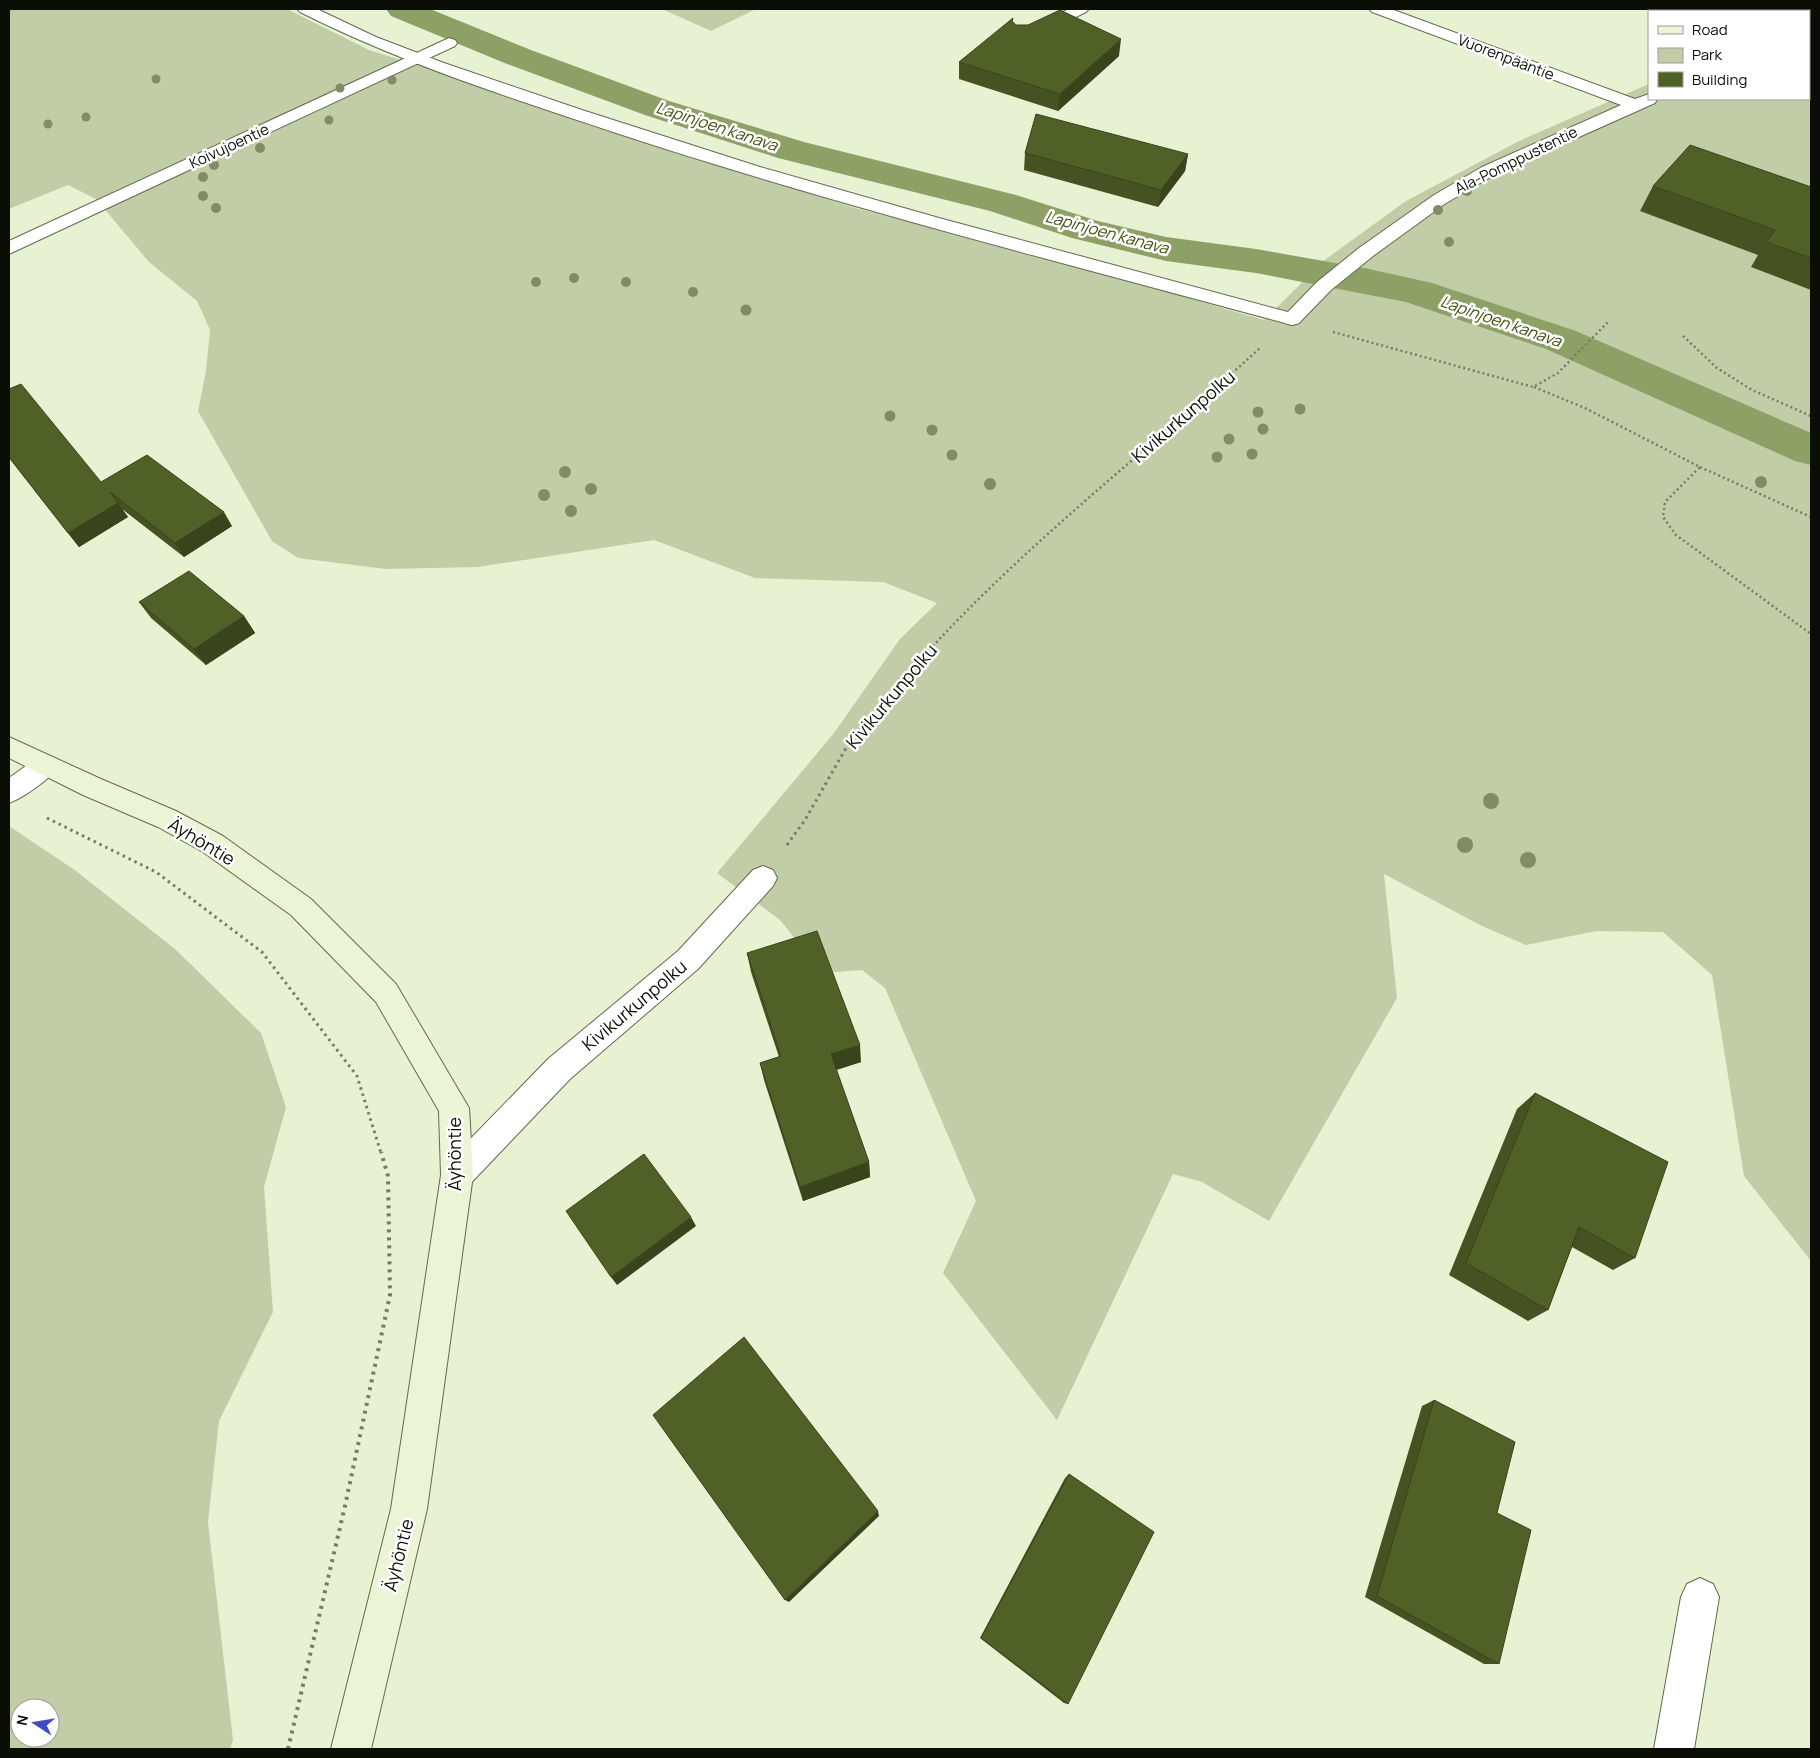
<svg xmlns="http://www.w3.org/2000/svg" width="1820" height="1758" font-family="Manrope,sans-serif">
<style>
.green{fill:#c0cda7;fill-rule:evenodd}
.lines{fill:none;stroke-linecap:round;stroke-linejoin:round}
.canal{fill:#8da065;fill-rule:evenodd}
.lane-casing{stroke:#616b4f;stroke-width:2}
.street-casing{stroke:#616b4f;stroke-width:2}
.secondary-casing{stroke:#616b4f;stroke-width:2}
.path-far2{stroke:#757c68;stroke-width:2.5;stroke-dasharray:2 3;stroke-linecap:butt}
.path-far1{stroke:#757c68;stroke-width:3;stroke-dasharray:2.5 4;stroke-linecap:butt}
.path{stroke:#757c68;stroke-width:4;stroke-dasharray:3 5;stroke-linecap:butt}
.lane{fill:#fff;fill-rule:evenodd}
.street{fill:#fff;fill-rule:evenodd}
.secondary{fill:#ebf5d5;fill-rule:evenodd}
.tree{fill:#808c64}
.wall{fill:#455322}
.shaded-wall{fill:#38441b}
.building{fill:#506127;stroke:#38441b}
.labels{text-anchor:middle;dominant-baseline:central;stroke-width:5;stroke-linejoin:round;paint-order:stroke}
.far-street-label{font-size:15px;fill:#0a0e04;stroke:#fff}
.far-water-label{font-size:16px;font-style:italic;fill:#41520e;stroke:#fff}
.street-label{font-size:18px;fill:#0a0e04;stroke:#fff}
</style>
<rect width="100%" height="100%" fill="#e7f2d3"/>
<path class="green" d="M9 9H287L369 50 481 85 855 208 1028 252 1264 320 1326 259 1406 201 1519 141 1649 84V99H1809V14L1811 13V1261L1744 1176 1712 975 1663 932 1597 931 1526 945 1482 926 1384 874 1397 998 1269 1221 1202 1182 1173 1174 1057 1420 943 1273 976 1201 885 988 862 970 823 973 780 920 717 873 834 733 900 639 937 603 883 582 755 578 654 540 478 567 386 569 298 558 272 541 198 411 206 371 210 330 197 301 149 262 96 199 68 185 9 209Z
M662 9H756L711 31Z
M9 826 76 871 175 949 261 1033 286 1107 264 1187 273 1312 219 1421 208 1522 233 1740 230 1749H9ZM20 1708H50V1738H20Z"/>
<g class="lines">
<path class="canal" d="M386 9H430L531 50 669 101 804 142 1016 195 1098 221 1166 237 1256 249 1369 269 1432 283 1576 331 1811 433V465L1795 461 1546 349 1406 302 1256 273 1166 261 1072 238 990 211 778 158 645 115 507 64 391 16Z"/>
<defs>
<path id="lane" d="M297 9H317L376 37 444 63 582 110 760 167 939 218 1299 315 1302 319 1299 323 1292 325 1285 323C1059 262 832 204 610 131 505 96 399 62 300 12Z
M46 755 55 758 59 765C52 778 23 798 9 803V778L37 758Z"/>
<path id="street" d="M1069 9H1089L1086 12 1041 34H1029L1027 31 1029 28Z
M1369 9H1391L1635 99 1649 94V99H1657L1655 103 1494 175 1446 203 1373 256 1331 290 1299 323 1292 325 1285 323 1282 319 1285 315 1317 282 1359 248 1434 195 1482 167 1621 105 1372 12Z
M1811 20V30L1809 31V21Z
M449 38 455 40 457 43 455 46 9 254V241Z
M763 866 773 870 777 878 773 886 698 969 570 1079 468 1186 457 1190 446 1186 441 1175 446 1164 548 1059 678 951 753 870Z
M1700 1578 1713 1584 1719 1597 1694 1749H1654L1681 1597 1687 1584Z"/>
<path id="secondary" d="M9 737 101 779 176 811 223 836 311 899 396 984 469 1108 473 1175 427 1509 371 1749H331L391 1509 441 1175 439 1111 376 1002 291 915 203 852 158 827 83 795 9 758Z"/>
</defs>
<use href="#lane" class="lane-casing"/>
<use href="#street" class="street-casing"/>
<use href="#secondary" class="secondary-casing"/>
<path class="path-far2" d="M1333 332 1533 387 1558 373 1609 321
M1683 336 1717 368 1752 390 1811 416
M1534 387 1585 408 1700 467 1665 502 1663 517 1676 535 1811 634
M1700 467 1811 517
M906 676C1012 554 1142 456 1260 348"/>
<path class="path-far1" d="M47 818 156 872 262 952 357 1076 381 1153
M787 845 805 820 850 741 908 674"/>
<path class="path" d="M288 1749 345 1506 390 1295 388 1176 381 1152"/>
<use href="#lane" class="lane"/>
<use href="#street" class="street"/>
<use href="#secondary" class="secondary"/>
</g>
<g class="tree">
<circle cx="156" cy="79" r="4.5"/>
<circle cx="392" cy="80" r="4.5"/>
<circle cx="340" cy="88" r="4.5"/>
<circle cx="86" cy="117" r="4.5"/>
<circle cx="329" cy="120" r="4.5"/>
<circle cx="48" cy="124" r="4.5"/>
<circle cx="260" cy="148" r="5"/>
<circle cx="214" cy="165" r="5"/>
<circle cx="203" cy="177" r="5"/>
<circle cx="1467" cy="191" r="5"/>
<circle cx="203" cy="196" r="5"/>
<circle cx="216" cy="208" r="5"/>
<circle cx="1438" cy="210" r="5"/>
<circle cx="1449" cy="242" r="5"/>
<circle cx="574" cy="278" r="5"/>
<circle cx="536" cy="282" r="5"/>
<circle cx="626" cy="282" r="5"/>
<circle cx="693" cy="292" r="5"/>
<circle cx="746" cy="310" r="5.5"/>
<circle cx="1300" cy="409" r="5.5"/>
<circle cx="1258" cy="412" r="5.5"/>
<circle cx="890" cy="416" r="5.5"/>
<circle cx="1263" cy="429" r="5.5"/>
<circle cx="932" cy="430" r="5.5"/>
<circle cx="1229" cy="439" r="5.5"/>
<circle cx="1252" cy="454" r="5.5"/>
<circle cx="952" cy="455" r="5.5"/>
<circle cx="1217" cy="457" r="5.5"/>
<circle cx="565" cy="472" r="6"/>
<circle cx="1761" cy="482" r="6"/>
<circle cx="990" cy="484" r="6"/>
<circle cx="591" cy="489" r="6"/>
<circle cx="544" cy="495" r="6"/>
<circle cx="571" cy="511" r="6"/>
<circle cx="1491" cy="801" r="8"/>
<circle cx="1465" cy="845" r="8"/>
<circle cx="1528" cy="860" r="8"/>
</g>
<path class="wall" d="M1013 22 1016 25 1119 56 1058 111 959 79V62Z
M1025 153 1188 154 1185 171 1158 207 1024 170Z
M1653 186 1811 187V290L1751 267 1758 255 1640 211Z
M9 458 101 482 232 526 184 557 122 509 128 517 79 547Z
M139 602 244 616 255 633 206 665 151 618Z
M747 953 861 1062 836 1070 869 1162 870 1177 803 1201 764 1080 760 1063 779 1057 751 972Z
M1535 1093 1635 1258 1613 1270 1572 1247 1548 1310 1528 1321 1449 1275 1517 1109Z
M1434 1400 1497 1513 1499 1664H1484L1365 1597 1422 1406Z
M1069 1474 1068 1704 1064 1703 980 1638 1065 1478Z"/>
<path class="shaded-wall" d="M1121 39 1119 56 1058 111 1060 94Z
M1188 154 1185 171 1158 207 1161 190Z
M118 503 128 517 79 547 68 533Z
M224 512 232 526 184 557 175 543Z
M244 616 255 633 206 665 194 649Z
M860 1045 861 1062 833 1071 831 1054Z
M869 1162 870 1177 803 1201 800 1187Z
M691 1217 696 1226 617 1285 611 1277Z
M878 1511 879 1516 789 1602 785 1600Z"/>
<path class="building" d="M1060 10 1121 39 1060 94 959 62 1013 18 1012 21 1016 25H1028Z
M1036 114 1188 154 1161 190 1025 153Z
M1690 145 1811 187V258L1766 242 1775 230 1653 186Z
M21 384 101 482 147 455 224 512 175 543 110 492 118 503 68 533 9 457V389Z
M189 571 244 616 194 649 139 602Z
M817 931 860 1045 831 1054 869 1162 800 1187 760 1063 781 1056 747 953Z
M1535 1093 1668 1162 1635 1258 1579 1227 1548 1310 1466 1263Z
M644 1154 691 1217 611 1277 566 1211Z
M744 1337 878 1511 785 1600 653 1415Z
M1434 1400 1515 1442 1497 1513 1531 1530 1499 1664 1377 1596Z
M1069 1474 1154 1532 1068 1704 981 1638Z"/>
<g class="labels">
<g class="far-street-label">
<text transform="translate(1506 57) rotate(21)">Vuorenpääntie</text>
<text transform="translate(229 146) rotate(-25)">Koivujoentie</text>
<text transform="translate(1516 160) rotate(-26)">Ala-Pomppustentie</text>
</g>
<g class="far-water-label">
<text transform="translate(717 126) rotate(18)">Lapinjoen kanava</text>
<text transform="translate(1107 232) rotate(15)">Lapinjoen kanava</text>
<text transform="translate(1501 321) rotate(19)">Lapinjoen kanava</text>
</g>
<g class="street-label">
<text transform="translate(1183 416) rotate(-41)">Kivikurkunpolku</text>
<text transform="translate(891 696) rotate(-50)">Kivikurkunpolku</text>
<text transform="translate(202 841) rotate(31)">Äyhöntie</text>
<text transform="translate(634 1005) rotate(-40)">Kivikurkunpolku</text>
<text transform="translate(454 1154) rotate(-90)">Äyhöntie</text>
<text transform="translate(398 1555) rotate(-76)">Äyhöntie</text>
</g>
</g>
<rect width="1820" height="1758" fill="none" stroke="#0a0e04" stroke-width="20"/>
<rect x="1648" y="10" width="162" height="90" fill="#ffffff" stroke="#9d9f9b"/>
<rect x="1658" y="26" width="25" height="8" fill="#ebf5d5" stroke="#9d9f9b"/>
<text x="1692" y="35" font-size="15" fill="#0a0e04">Road</text>
<rect x="1658" y="48" width="25" height="15" fill="#c0cda7" stroke="#9d9f9b"/>
<text x="1692" y="60" font-size="15" fill="#0a0e04">Park</text>
<rect x="1658" y="72" width="25" height="15" fill="#506127" stroke="#9d9f9b"/>
<text x="1692" y="85" font-size="15" fill="#0a0e04">Building</text>
<g transform="translate(35 1723) rotate(282)"><circle r="24" fill="#ffffff" stroke="#9d9f9b"/>
<path d="M0-4L9 19L0 12L-9 19Z" fill="#414cc1"/>
<text y="-8" font-size="14" font-weight="bold" text-anchor="middle" fill="#0a0e04">N</text>
</g>
</svg>
